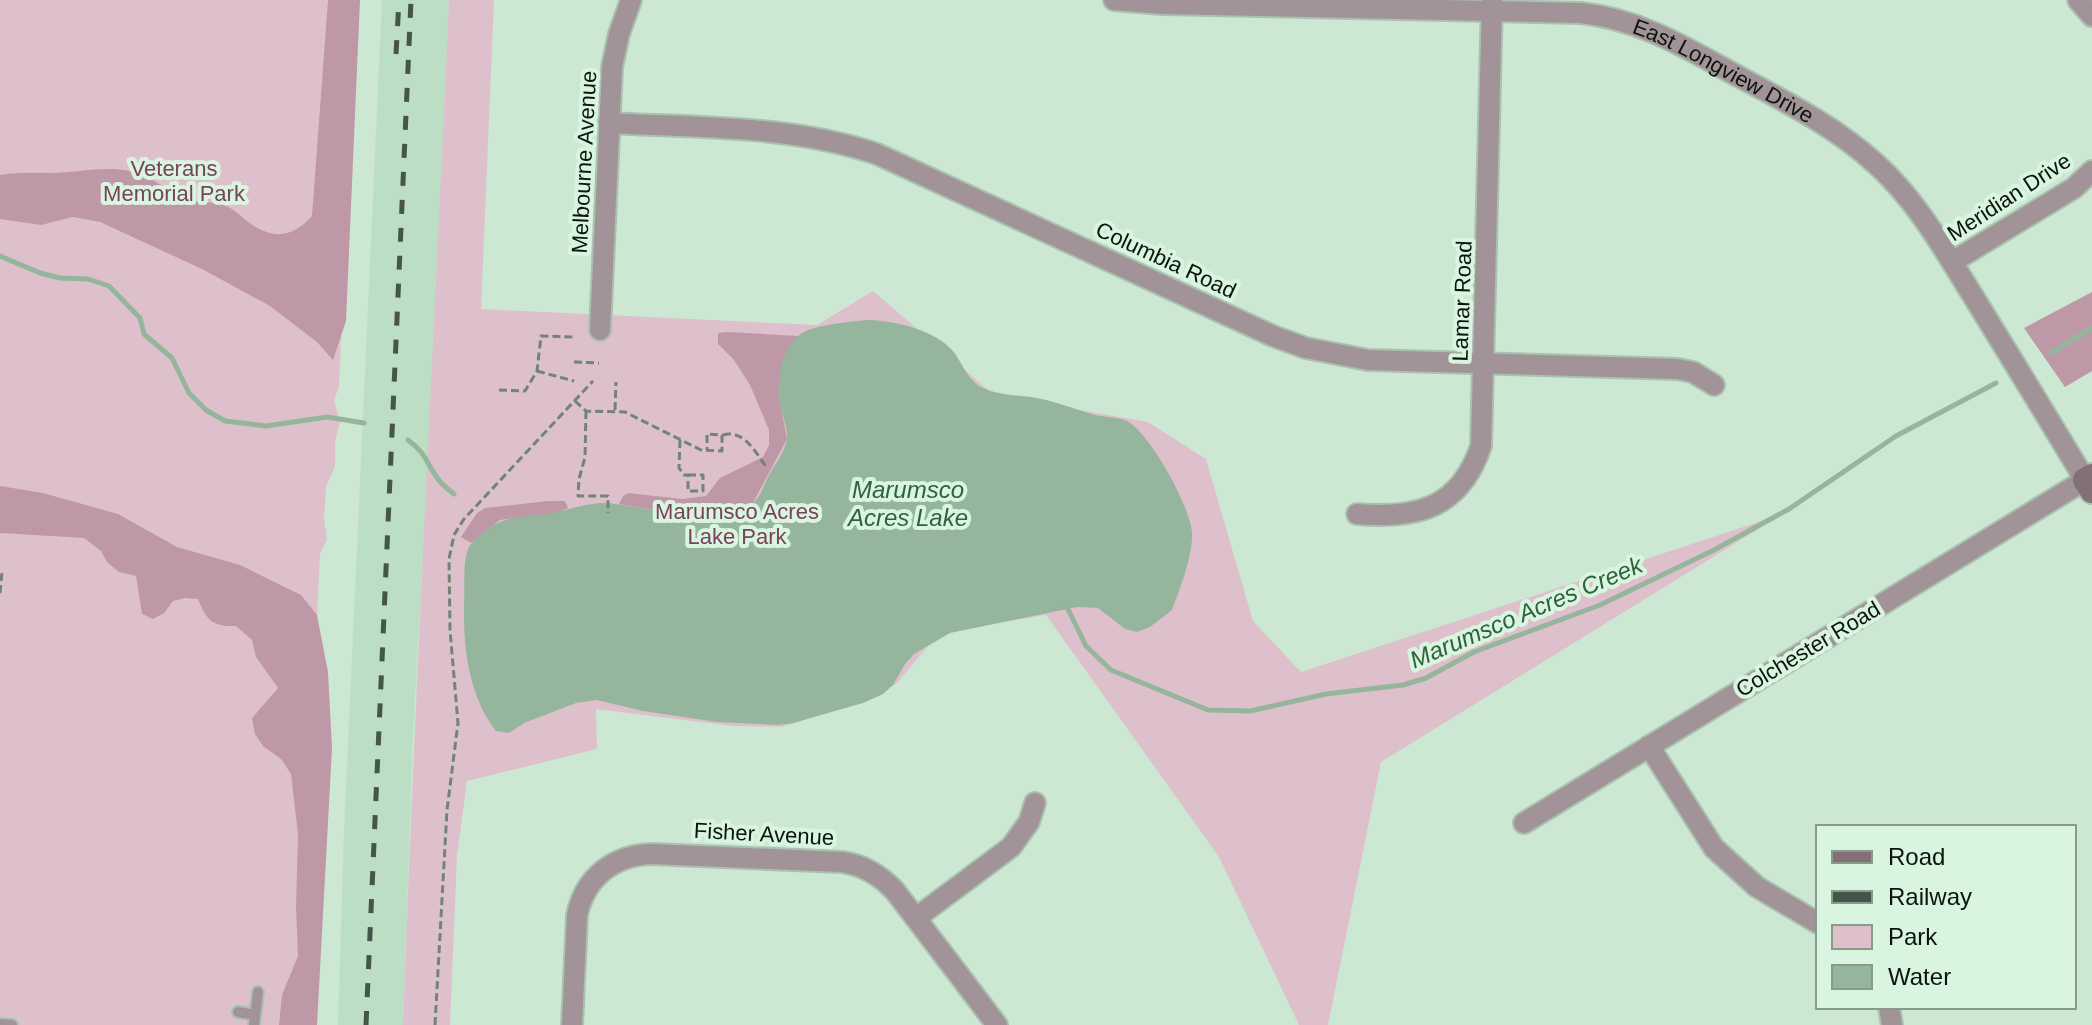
<svg xmlns="http://www.w3.org/2000/svg" width="2092" height="1025" font-family="Arial,sans-serif">
<style>
.built{fill:#bcdec4}
.green{fill:#dec0cc}
.forest{fill:#be98a7}
.water{fill:#95b59c}
.lines{fill:none;stroke-linecap:round;stroke-linejoin:round}
.stream{stroke:#95b59c;stroke-width:5}
.lane-casing{stroke:#a9c2af;stroke-width:14}
.street-casing{stroke:#a9c2af;stroke-width:24}
.secondary-casing{stroke:#a9c2af;stroke-width:28}
.path{stroke:#718475;stroke-width:3;stroke-dasharray:8 4;stroke-linecap:butt}
.lane{stroke:#a29399;stroke-width:10}
.street{stroke:#a29399;stroke-width:20}
.secondary{stroke:#836f77;stroke-width:24}
.rail{stroke:#465549;stroke-width:5;stroke-dasharray:14 14;stroke-linecap:butt}
.labels{text-anchor:middle;dominant-baseline:central;stroke-width:8;stroke-linejoin:round;paint-order:stroke}
.street-label{font-size:22px;fill:#0b140d;stroke:#d9f5df}
.park-label{font-size:22px;fill:#78425b;stroke:#d9f5df}
.water-label{font-size:24px;font-style:italic;fill:#2f613e;stroke:#d9f5df}
</style>
<rect width="100%" height="100%" fill="#cce8d2"/>
<path class="built" d="M382 0H449L432 392 413 735 403 1025H338L344 833Z"/>
<path class="green" d="M0 0H355L339 386 334 401 340 421 335 443V466L326 487 324 518 327 540 320 554 312 724 313 1025H0Z
M449 0H494L481 309 817 325 873 291 994 395 1148 422 1206 459 1253 621 1301 672 1783 514 1381 762 1328 1025H1299L1219 857 1046 615 940 632 896 684 836 710 782 727 732 726 596 709 597 749 467 781 457 856 450 1025H403C415 683 434 342 449 0Z"/>
<path class="forest" d="M328 0H360L346 321 333 360 317 342 270 306 202 269 100 222 73 217 41 225 0 219V175C19 172 36 173 56 173 80 172 105 166 130 171 150 175 162 187 180 196 195 204 213 200 228 207 235 210 242 217 248 222 273 240 292 238 312 216Z
M2092 292V371L2065 387 2024 328Z
M727 332 798 336 784 357 781 373 779 397 787 439 753 503 729 513 688 516 619 504 623 496 628 493 682 499 706 496 720 478 763 457 769 445V430L750 385 734 360 718 344V333Z
M0 486 43 493 118 514 177 547 240 565 301 595 317 615 328 672 332 748 317 1025H279L282 995 298 956 296 908 298 834 291 774 281 759 263 746 255 734 252 718 278 688 256 657 252 640 236 626C213 627 206 620 198 599L185 598 173 601 164 613 153 619 142 614 136 576 119 572 107 562 101 551 84 538 0 533Z
M548 501H565L568 508 557 513 500 520 471 543 461 537 477 513 485 508Z"/>
<path class="water" d="M869 320C896 321 935 330 953 351 963 364 968 381 983 388 998 395 1015 395 1031 397 1053 400 1074 409 1095 415 1105 417 1116 417 1125 420 1149 430 1191 508 1192 533 1193 555 1180 589 1172 610L1150 627 1137 632 1125 629 1098 608 1077 607 950 633 914 654 905 664 893 685 883 694 863 703 793 723 778 725 717 722 643 711 597 700 576 703 524 723 509 733 496 731C469 696 463 648 464 604 465 589 463 571 466 556 468 544 475 540 484 532 503 516 522 517 546 514 565 512 586 502 605 503 643 505 722 531 753 503 760 497 764 485 768 477 774 465 785 452 787 439 788 426 780 411 779 397 777 376 783 343 804 332 816 325 854 321 869 320Z"/>
<g class="lines">
<path class="stream" d="M0 256 40 273 60 278 88 279 109 286 140 318 144 334 172 358 189 393 206 410 225 421 266 426 327 417 364 423
M2051 353 2092 328
M408 440C427 454 426 463 438 479 442 485 449 490 454 494
M1066 605 1086 646 1111 670 1208 710 1250 711 1326 694 1403 685 1426 678 1474 652 1600 605 1714 550 1789 509 1896 436 1996 383"/>
<defs>
<path id="lane" d="M238 1012 255 1015
M0 1024 12 1025
M254 1025 258 992"/>
<g id="street">
<path id="s1" d="M1114 0 1163 4 1581 13C1638 19 1683 46 1732 73 1782 100 1833 125 1875 163 1919 202 1947 255 1978 304 2014 363 2050 421 2085 480L1524 823"/>
<path d="M2078 0 2092 16"/>
<path d="M609 123C699 128 791 125 877 154L1273 336 1306 348 1368 360 1677 369 1693 372 1714 385"/>
<path d="M1952 262 2074 188 2092 171"/>
<path d="M600 330 612 67 619 34 631 0"/>
<path d="M1357 514C1418 519 1460 508 1481 446L1492 0"/>
<path d="M1649 746 1714 848 1757 887 1818 923"/>
<path d="M916 918 1011 847 1029 822 1035 803"/>
<path d="M1889 1007 1892 1025"/>
<path d="M572 1025 577 915C585 877 614 855 652 854L842 862C864 865 880 875 895 891L997 1025"/>
</g>
<path id="secondary" d="M2092 476 2085 480 2092 491"/>
</defs>
<use href="#lane" class="lane-casing"/>
<use href="#street" class="street-casing"/>
<use href="#secondary" class="secondary-casing"/>
<path class="path" d="M574 362 599 363
M537 371 574 381
M499 390 525 391 537 371 541 336 575 337
M575 401 586 411 625 412 701 450 722 451V435L707 434V450
M615 410 616 382
M586 411 585 457 579 479 578 496H608V513
M723 435C744 429 756 453 767 468
M680 440 679 468 684 475H688
M688 475H703V491H688Z
M0 593 2 572
M435 1025 447 810 458 723 450 630 449 559 454 535 464 519 593 381"/>
<use href="#lane" class="lane"/>
<use href="#street" class="street"/>
<use href="#secondary" class="secondary"/>
<path class="rail" d="M396 54 399 0
M366 1025 411 0"/>
</g>
<g class="labels">
<g class="street-label">
<text stroke="none"><textPath href="#s1" startOffset="622">East Longview Drive</textPath></text>
<text transform="translate(584 162) rotate(-87)">Melbourne Avenue</text>
<text transform="translate(2009 197) rotate(-33)">Meridian Drive</text>
<text transform="translate(1166 260) rotate(25)">Columbia Road</text>
<text transform="translate(1462 301) rotate(-88)">Lamar Road</text>
<text transform="translate(1808 649) rotate(-31)">Colchester Road</text>
<text transform="translate(764 834) rotate(3)">Fisher Avenue</text>
</g>
<g class="park-label">
<text x="174" y="168">Veterans<tspan x="174" dy="25">Memorial Park</tspan></text>
<text x="737" y="511">Marumsco Acres<tspan x="737" dy="25">Lake Park</tspan></text>
</g>
<g class="water-label">
<text x="908" y="489">Marumsco<tspan x="908" dy="28">Acres Lake</tspan></text>
<text transform="translate(1526 612) rotate(-23)">Marumsco Acres Creek</text>
</g>
</g>
<rect x="1816" y="825" width="260" height="184" fill="#d9f5df" stroke="#879b8b" stroke-width="2"/>
<rect x="1832" y="851" width="40" height="12" fill="#836f77" stroke="#879b8b" stroke-width="2"/>
<text x="1888" y="865" font-size="24" fill="#0b140d">Road</text>
<rect x="1832" y="891" width="40" height="12" fill="#465549" stroke="#879b8b" stroke-width="2"/>
<text x="1888" y="905" font-size="24" fill="#0b140d">Railway</text>
<rect x="1832" y="925" width="40" height="24" fill="#dec0cc" stroke="#879b8b" stroke-width="2"/>
<text x="1888" y="945" font-size="24" fill="#0b140d">Park</text>
<rect x="1832" y="965" width="40" height="24" fill="#95b59c" stroke="#879b8b" stroke-width="2"/>
<text x="1888" y="985" font-size="24" fill="#0b140d">Water</text>
</svg>
